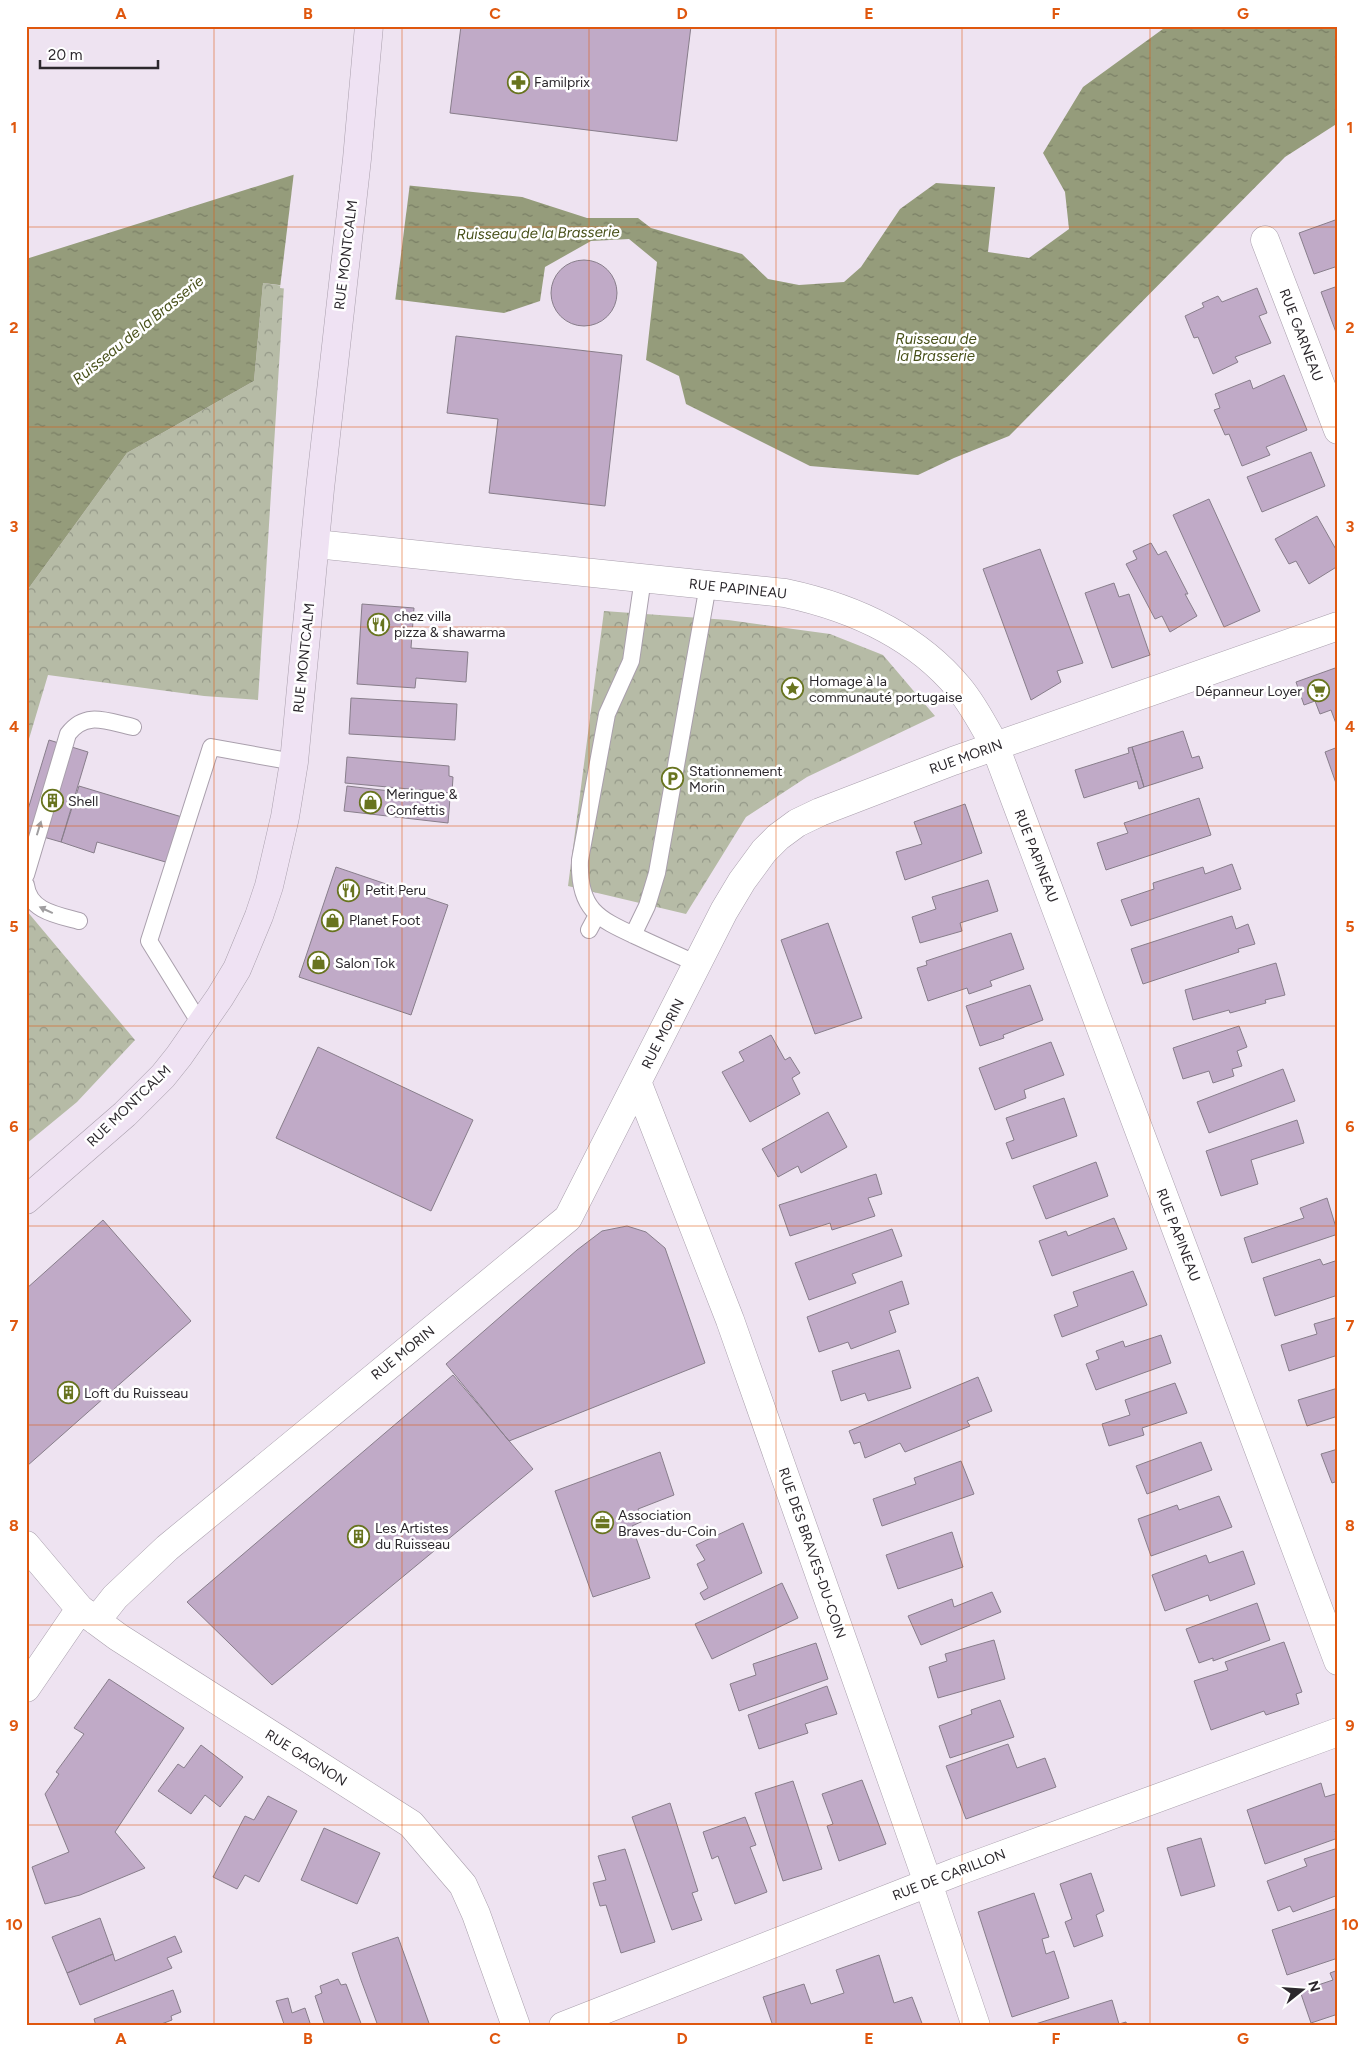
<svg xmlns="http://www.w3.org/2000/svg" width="1364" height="2052" font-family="Figtree,sans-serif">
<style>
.park{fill:url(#park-crowns)}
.water{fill:url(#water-ripples)}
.pier{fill:#eee3f1}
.building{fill:#c0aac7;stroke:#887e8b}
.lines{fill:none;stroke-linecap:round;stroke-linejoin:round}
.service-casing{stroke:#a99fac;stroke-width:18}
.minor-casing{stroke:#a99fac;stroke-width:29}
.secondary-casing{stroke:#a99fac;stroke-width:29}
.service{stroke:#fff;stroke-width:16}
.minor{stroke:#fff;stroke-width:28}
.secondary{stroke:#efe2f3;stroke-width:28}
.oneway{fill:#a09ea0}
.grid{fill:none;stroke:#df570e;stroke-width:1;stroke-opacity:0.55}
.labels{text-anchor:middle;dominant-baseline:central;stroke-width:5;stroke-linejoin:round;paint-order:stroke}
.poi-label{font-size:14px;fill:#2c282d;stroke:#fff;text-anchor:start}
.street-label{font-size:14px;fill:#2c282d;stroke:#fff}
.water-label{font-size:15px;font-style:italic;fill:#48511a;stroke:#fff}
.neatline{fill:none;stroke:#df570e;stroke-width:2}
.grid-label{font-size:16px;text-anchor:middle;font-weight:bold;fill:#df570e}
</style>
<defs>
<pattern id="park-crowns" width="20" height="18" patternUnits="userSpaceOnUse" patternTransform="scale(1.25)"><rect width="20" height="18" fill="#b6bba6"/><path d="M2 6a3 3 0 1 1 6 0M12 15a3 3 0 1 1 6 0" fill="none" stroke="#949888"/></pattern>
<pattern id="water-ripples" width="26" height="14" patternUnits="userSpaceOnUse" patternTransform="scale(1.25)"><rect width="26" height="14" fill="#959c7b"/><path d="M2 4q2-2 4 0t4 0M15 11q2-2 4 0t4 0" fill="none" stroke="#7a7f65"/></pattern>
</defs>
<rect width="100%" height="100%" fill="#eee3f1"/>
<path class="park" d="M263 283 284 286 258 700 204 696 48 675 26 749V592L127 453 254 381Z
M604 611 728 620 830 634 883 655 935 716 807 777 746 817 686 914 568 886Z
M26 910 135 1040 77 1102 26 1144Z"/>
<path class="water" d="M1167 26H1338V123L1285 157 1009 436 954 458 918 475 810 466 686 404 679 376 646 360 657 262 629 239 591 241 545 267 540 301 504 313 263 283 254 381 127 453 26 592V259L296 174 522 197 587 218H638L651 228 742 254 768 279 799 285 844 282 861 267 900 209 936 183 995 187 988 252 1029 258 1069 229 1065 192 1043 153 1083 87Z"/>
<path class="pier" d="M294 172 410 183 395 302 280 288Z"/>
<path class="building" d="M461 26H691L677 141 450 113Z
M1338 219V266L1314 274 1299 233Z
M551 293a33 33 0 1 1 66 0a33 33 0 1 1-66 0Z
M1338 286V335H1337L1321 292Z
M1257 288 1267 313 1259 316 1271 343 1235 357 1238 362 1213 374 1198 337 1194 338 1185 316 1204 307 1202 303 1218 296 1222 302Z
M456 336 622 355 605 506 489 493 498 419 447 413Z
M1284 375 1307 430 1266 447 1270 455 1242 466 1229 434 1225 435 1214 410 1220 408 1215 394 1250 380 1253 389Z
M1311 452 1325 486 1262 512 1247 477Z
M1209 499 1260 611 1224 627 1173 515Z
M1317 516 1338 553V566L1309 584 1296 561 1289 564 1275 539Z
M1151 543 1158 555 1166 551 1188 594H1185L1197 616 1170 632 1162 616 1155 619 1126 564 1137 559 1133 551Z
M1040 549 1083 663 1057 671 1061 682 1031 700 983 569Z
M1114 583 1119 597 1129 594 1150 655 1112 668 1085 593Z
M362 604 414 608 411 648 468 652 466 682 416 678 415 688 357 684Z
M1338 667V729L1331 710 1320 714 1315 701 1304 705 1296 682Z
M351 698 457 704 455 740 349 734Z
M1183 731 1192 758 1199 756 1203 768 1144 787 1132 747Z
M49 740 88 752 61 842 26 832V816Z
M1132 747 1144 787 1139 789 1137 781 1084 798 1075 770 1129 753 1128 748Z
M1338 747V789L1325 752Z
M347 757 449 766V776L453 777 452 793 345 783Z
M79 786 182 817 169 863 97 842 94 853 61 842Z
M347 786 450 798 448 823 344 811Z
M1199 798 1211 835 1106 870 1097 843 1128 833 1124 823Z
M965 804 982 853 905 880 896 852 922 844 914 822Z
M1232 864 1241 889 1131 926 1121 900 1154 889 1153 883 1203 867 1205 874Z
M336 867 448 905 411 1015 299 977Z
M988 880 998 911 960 923 962 931 920 943 912 917 936 909 932 897Z
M1232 916 1236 929 1248 924 1255 944 1238 949 1239 952 1143 984 1131 949Z
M828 923 862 1018 815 1034 781 940Z
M1011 933 1024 969 990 981 992 986 969 994 967 988 928 1001 917 968 927 965 926 961Z
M1276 963 1285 995 1265 1000 1266 1003 1230 1013 1229 1010 1193 1020 1185 990Z
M1030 985 1043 1020 1003 1035 1004 1038 980 1046 966 1006Z
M1239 1026 1247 1047 1237 1051 1242 1066 1232 1069 1234 1076 1213 1083 1209 1071 1183 1079 1173 1048Z
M771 1035 785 1060 790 1057 800 1073 792 1078 800 1094 750 1122 722 1072 744 1061 739 1052Z
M1051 1042 1064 1075 1024 1090 1026 1098 995 1110 979 1068Z
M318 1047 473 1120 431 1211 276 1138Z
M1283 1069 1295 1101 1209 1133 1197 1102Z
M1064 1098 1077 1136 1012 1159 1006 1143 1014 1140 1006 1118Z
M828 1112 847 1147 801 1173 798 1166 778 1177 762 1149Z
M1297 1120 1304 1143 1251 1160 1258 1184 1221 1196 1206 1151Z
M1096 1162 1108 1196 1046 1219 1033 1186Z
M876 1174 882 1194 868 1198 875 1216 832 1230 830 1223 790 1236 779 1205Z
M1327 1198 1338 1234 1252 1263 1244 1238 1304 1218 1300 1208Z
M1114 1218 1127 1249 1052 1276 1039 1241 1066 1231 1068 1236Z
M103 1220 191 1321 27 1466 26 1289Z
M627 1226 646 1232 665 1248 705 1363 509 1441 446 1364 577 1250 602 1231Z
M892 1229 902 1256 852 1274 856 1283 809 1300 795 1263Z
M1320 1259 1323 1265 1338 1260V1295L1275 1316 1263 1278Z
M1133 1271 1147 1305 1062 1337 1054 1315 1078 1306 1073 1292Z
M902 1281 909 1304 889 1311 896 1332 851 1349 848 1342 819 1352 807 1317Z
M1338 1317V1355L1289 1371 1281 1345 1317 1334 1314 1324Z
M1161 1335 1171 1363 1096 1390 1086 1364 1099 1359 1096 1351 1123 1341 1125 1347Z
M899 1350 911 1388 868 1401 865 1393 841 1401 832 1371Z
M453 1375 533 1469 272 1685 187 1602Z
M978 1377 992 1411 967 1421 970 1426 905 1452 900 1443 865 1458 860 1442 854 1444 849 1431Z
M1175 1383 1187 1413 1142 1428 1144 1435 1109 1446 1102 1424 1130 1415 1125 1400Z
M1338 1388V1416L1307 1426 1298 1400Z
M1201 1442 1212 1470 1147 1494 1136 1466Z
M1338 1449V1481L1332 1483 1321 1454Z
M660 1452 674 1495 638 1509 643 1521 632 1526 650 1578 593 1597 555 1491Z
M961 1461 974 1494 882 1526 873 1499 916 1484 914 1478Z
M1219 1496 1232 1527 1151 1556 1138 1519 1177 1505 1179 1510Z
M743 1523 762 1573 704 1600 700 1593 708 1588 697 1564 705 1560 696 1545Z
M952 1532 963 1567 898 1589 886 1555Z
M1243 1551 1255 1584 1210 1601 1208 1595 1165 1611 1152 1575 1206 1555 1209 1563Z
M782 1583 798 1618 712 1659 695 1624Z
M992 1592 1001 1612 921 1645 908 1616 952 1599 954 1607Z
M1257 1603 1270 1640 1213 1661V1658L1199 1663 1186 1629Z
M994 1640 1005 1679 938 1698 929 1667 947 1661 945 1654Z
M1284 1642 1302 1692 1296 1694 1299 1704 1266 1715 1264 1711 1211 1730 1194 1681 1228 1670 1225 1662Z
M816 1643 828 1679 739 1711 730 1684 756 1675 753 1664Z
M109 1679 184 1728 115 1832 145 1868 80 1895 45 1904 32 1867 69 1852 45 1794 59 1774 56 1772 84 1734 74 1728Z
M827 1686 837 1714 805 1724 808 1733 759 1749 748 1715Z
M1000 1700 1014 1737 950 1758 939 1726 972 1714 971 1710Z
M1008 1744 1017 1768 1045 1758 1056 1787 966 1819 946 1766Z
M201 1745 243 1777 220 1807 205 1795 191 1814 158 1791 178 1764 184 1768Z
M862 1780 886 1844 839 1861 827 1826 833 1824 822 1794Z
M793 1781 822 1869 783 1881 755 1793Z
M1321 1783 1325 1797 1335 1794 1338 1802V1830L1335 1831 1338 1838 1265 1864 1247 1810Z
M268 1796 297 1811 259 1882 245 1875 237 1889 213 1877 245 1816 254 1820Z
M670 1803 698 1891 692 1893 702 1920 672 1930 632 1817Z
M745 1817 756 1845 750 1847 767 1892 735 1904 718 1856 712 1859 703 1832Z
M324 1828 380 1853 357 1904 301 1880Z
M1201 1838 1215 1886 1181 1896 1167 1848Z
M1338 1848V1895L1293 1912 1290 1906 1278 1911 1267 1881 1307 1866 1304 1859Z
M625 1849 655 1942 621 1953 606 1905 600 1906 593 1883 606 1880 598 1856Z
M1091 1873 1104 1911 1096 1915 1103 1936 1074 1947 1065 1922 1072 1919 1060 1884Z
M1034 1893 1049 1937 1042 1939 1046 1954 1054 1951 1069 1998 1012 2017 978 1912Z
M1338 1908V1958L1287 1975 1272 1930Z
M100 1918 113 1954 67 1973 52 1937Z
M175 1936 182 1952 167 1958 172 1968 80 2005 67 1973 113 1954 115 1961Z
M398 1937 430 2026H378L361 1980 352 1953Z
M879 1955 894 2003 912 1997 923 2026H773L763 1997 804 1984 811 2004 844 1993 836 1970Z
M1338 1970V2014L1311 2023 1300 1991 1333 1980 1330 1973Z
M338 1979 341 1985 346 1984 362 2026H325L315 1996 322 1993 320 1986Z
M173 1990 181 2012 171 2016 172 2020 156 2026H96L94 2019Z
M288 1998 292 2013 305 2008 311 2026H278L284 2024 276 2001Z
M1112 2000 1119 2024 1126 2022 1127 2026H1029Z"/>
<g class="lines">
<defs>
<path id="service" d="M643 578 631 661 607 714 580 860C578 911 599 919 640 938 659 947 678 955 697 964
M26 875 68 734C86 710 108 722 133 727
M26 885C29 911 57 915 79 921
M589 930 597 915
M633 935 647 906 657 873 708 585
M201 1025 149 941 211 747 294 762"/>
<path id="minor" d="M1265 240 1338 430
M316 544 785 593C851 607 915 635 959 688 974 706 984 726 995 746L1338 1661
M638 1084 730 1320 928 1883 976 2026
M26 1545 80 1609 118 1637 411 1824 463 1885 476 1914 516 2026
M96 1621 115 1597 167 1548 568 1218 724 911 742 881 764 851 778 837 797 823 820 812 953 761 1338 626
M26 1688 80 1609
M563 2026 956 1872 1338 1732"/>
<path id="secondary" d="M26 1200 125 1114 163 1076 179 1056 220 997 237 969 259 916 269 886 285 817 294 762 320 489 357 159 369 26"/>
</defs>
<use href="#service" class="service-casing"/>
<use href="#minor" class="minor-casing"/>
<use href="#secondary" class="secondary-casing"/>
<use href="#service" class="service"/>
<use href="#minor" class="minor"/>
<use href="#secondary" class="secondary"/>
</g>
<defs><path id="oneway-solid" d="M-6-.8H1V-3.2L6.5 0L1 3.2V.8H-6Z" transform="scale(1.25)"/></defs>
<g class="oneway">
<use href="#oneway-solid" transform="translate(39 828) rotate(-73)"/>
<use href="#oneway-solid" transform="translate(46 910) rotate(-155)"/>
</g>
<path class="grid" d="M214 26V2026M402 26V2026M589 26V2026M776 26V2026M962 26V2026M1150 26V2026M26 227H1338M26 427H1338M26 627H1338M26 826H1338M26 1026H1338M26 1226H1338M26 1425H1338M26 1625H1338M26 1825H1338"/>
<defs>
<symbol id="pharmacy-ring" viewBox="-11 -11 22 22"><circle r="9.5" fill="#fff" stroke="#68741f" stroke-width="1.5"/><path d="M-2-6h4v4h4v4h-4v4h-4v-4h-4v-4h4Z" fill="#68741f"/></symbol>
<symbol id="restaurant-ring" viewBox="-11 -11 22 22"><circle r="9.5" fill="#fff" stroke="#68741f" stroke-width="1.5"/><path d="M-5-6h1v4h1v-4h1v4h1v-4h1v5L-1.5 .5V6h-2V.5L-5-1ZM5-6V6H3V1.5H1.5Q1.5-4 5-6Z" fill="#68741f"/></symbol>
<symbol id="sight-ring" viewBox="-11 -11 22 22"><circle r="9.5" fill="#fff" stroke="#68741f" stroke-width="1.5"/><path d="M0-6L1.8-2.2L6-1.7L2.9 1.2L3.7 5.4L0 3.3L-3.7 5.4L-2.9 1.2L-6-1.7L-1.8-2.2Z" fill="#68741f"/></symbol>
<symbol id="supermarket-ring" viewBox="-11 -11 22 22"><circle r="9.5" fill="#fff" stroke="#68741f" stroke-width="1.5"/><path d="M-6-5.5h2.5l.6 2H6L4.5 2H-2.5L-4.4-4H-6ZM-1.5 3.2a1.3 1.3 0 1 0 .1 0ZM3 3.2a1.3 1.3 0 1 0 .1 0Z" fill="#68741f"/></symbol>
<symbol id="parking-ring" viewBox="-11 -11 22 22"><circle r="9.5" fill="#fff" stroke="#68741f" stroke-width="1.5"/><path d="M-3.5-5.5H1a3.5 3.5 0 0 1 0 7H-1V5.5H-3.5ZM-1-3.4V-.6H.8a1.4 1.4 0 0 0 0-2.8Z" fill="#68741f"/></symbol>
<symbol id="building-ring" viewBox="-11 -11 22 22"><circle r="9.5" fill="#fff" stroke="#68741f" stroke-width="1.5"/><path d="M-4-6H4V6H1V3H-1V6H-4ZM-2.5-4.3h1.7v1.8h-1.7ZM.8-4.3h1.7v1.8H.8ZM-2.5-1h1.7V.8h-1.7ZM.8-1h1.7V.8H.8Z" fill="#68741f"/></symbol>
<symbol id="shop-ring" viewBox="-11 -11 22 22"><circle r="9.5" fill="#fff" stroke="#68741f" stroke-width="1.5"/><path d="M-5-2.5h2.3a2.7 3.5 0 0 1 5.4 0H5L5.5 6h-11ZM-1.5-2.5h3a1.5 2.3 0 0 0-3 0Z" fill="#68741f"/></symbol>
<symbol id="office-ring" viewBox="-11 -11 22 22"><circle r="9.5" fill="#fff" stroke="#68741f" stroke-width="1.5"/><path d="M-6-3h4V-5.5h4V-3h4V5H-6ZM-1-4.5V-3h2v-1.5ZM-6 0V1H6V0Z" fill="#68741f"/></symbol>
</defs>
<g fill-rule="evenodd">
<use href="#pharmacy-ring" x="506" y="70" width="25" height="25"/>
<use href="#restaurant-ring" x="366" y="612" width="25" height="25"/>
<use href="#sight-ring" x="780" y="676" width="25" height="25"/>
<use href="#supermarket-ring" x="1306" y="678" width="25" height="25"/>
<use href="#parking-ring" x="660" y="766" width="25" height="25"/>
<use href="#building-ring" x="40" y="788" width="25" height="25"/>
<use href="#shop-ring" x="358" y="790" width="25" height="25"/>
<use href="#restaurant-ring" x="336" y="878" width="25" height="25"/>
<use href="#shop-ring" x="320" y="908" width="25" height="25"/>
<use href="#shop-ring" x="306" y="950" width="25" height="25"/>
<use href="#building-ring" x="56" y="1380" width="25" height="25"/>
<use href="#office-ring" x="590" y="1510" width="25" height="25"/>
<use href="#building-ring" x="346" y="1524" width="25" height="25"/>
</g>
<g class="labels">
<g class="poi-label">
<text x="534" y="82">Familprix</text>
<text x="394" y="616">chez villa<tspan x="394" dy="16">pizza &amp; shawarma</tspan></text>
<text x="809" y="681">Homage à la<tspan x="809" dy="16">communauté portugaise</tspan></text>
<text x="1302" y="691" text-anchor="end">Dépanneur Loyer</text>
<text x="689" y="771">Stationnement<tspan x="689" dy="16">Morin</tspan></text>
<text x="386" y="794">Meringue &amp;<tspan x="386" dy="16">Confettis</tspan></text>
<text x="68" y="801">Shell</text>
<text x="365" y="890">Petit Peru</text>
<text x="349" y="920">Planet Foot</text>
<text x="335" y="963">Salon Tok</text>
<text x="84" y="1393">Loft du Ruisseau</text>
<text x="618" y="1515">Association<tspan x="618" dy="16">Braves-du-Coin</tspan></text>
<text x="375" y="1528">Les Artistes<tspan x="375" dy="16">du Ruisseau</tspan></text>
</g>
<g class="street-label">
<text transform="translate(346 255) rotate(-83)">RUE MONTCALM</text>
<text transform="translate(1301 335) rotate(69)">RUE GARNEAU</text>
<text transform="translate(738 589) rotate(6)">RUE PAPINEAU</text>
<text transform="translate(304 658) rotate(-84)">RUE MONTCALM</text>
<text transform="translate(966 757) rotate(-20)">RUE MORIN</text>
<text transform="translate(1036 856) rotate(69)">RUE PAPINEAU</text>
<text transform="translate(663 1034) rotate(-63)">RUE MORIN</text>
<text transform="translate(129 1106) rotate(-44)">RUE MONTCALM</text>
<text transform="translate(1178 1235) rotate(69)">RUE PAPINEAU</text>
<text transform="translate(403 1353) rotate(-39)">RUE MORIN</text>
<text transform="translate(812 1553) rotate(71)">RUE DES BRAVES-DU-COIN</text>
<text transform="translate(306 1758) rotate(32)">RUE GAGNON</text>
<text transform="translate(949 1875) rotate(-21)">RUE DE CARILLON</text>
</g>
<g class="water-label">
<text transform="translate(538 233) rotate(-1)">Ruisseau de la Brasserie</text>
<text transform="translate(138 330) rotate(-39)">Ruisseau de la Brasserie</text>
<text x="936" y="339">Ruisseau de<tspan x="936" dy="17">la Brasserie</tspan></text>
</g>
</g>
<rect width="1364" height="2052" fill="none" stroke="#ffffff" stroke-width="55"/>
<g transform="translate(1302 1990) rotate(73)" stroke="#ffffff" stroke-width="4" paint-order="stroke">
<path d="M0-4L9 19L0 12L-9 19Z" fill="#2c282d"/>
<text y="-8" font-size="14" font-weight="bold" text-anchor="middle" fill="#2c282d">N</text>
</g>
<path d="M40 60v8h118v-8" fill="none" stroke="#2c282d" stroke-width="2.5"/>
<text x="48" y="60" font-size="15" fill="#2c282d" stroke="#ffffff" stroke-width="4" paint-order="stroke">20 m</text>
<rect x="28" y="28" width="1308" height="1996" class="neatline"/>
<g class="grid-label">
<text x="121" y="19">A</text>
<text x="308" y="19">B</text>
<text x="495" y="19">C</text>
<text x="682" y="19">D</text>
<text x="869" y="19">E</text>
<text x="1056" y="19">F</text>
<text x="1243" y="19">G</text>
<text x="14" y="133">1</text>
<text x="1350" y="133">1</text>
<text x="14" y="333">2</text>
<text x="1350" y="333">2</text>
<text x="14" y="532">3</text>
<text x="1350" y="532">3</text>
<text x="14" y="732">4</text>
<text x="1350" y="732">4</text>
<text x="14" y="932">5</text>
<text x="1350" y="932">5</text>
<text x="14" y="1132">6</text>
<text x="1350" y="1132">6</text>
<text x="14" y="1331">7</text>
<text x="1350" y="1331">7</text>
<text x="14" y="1531">8</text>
<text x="1350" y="1531">8</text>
<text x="14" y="1731">9</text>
<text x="1350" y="1731">9</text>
<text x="14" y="1930">10</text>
<text x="1350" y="1930">10</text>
<text x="121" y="2044">A</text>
<text x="308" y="2044">B</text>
<text x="495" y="2044">C</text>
<text x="682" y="2044">D</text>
<text x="869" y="2044">E</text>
<text x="1056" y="2044">F</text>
<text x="1243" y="2044">G</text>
</g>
</svg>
